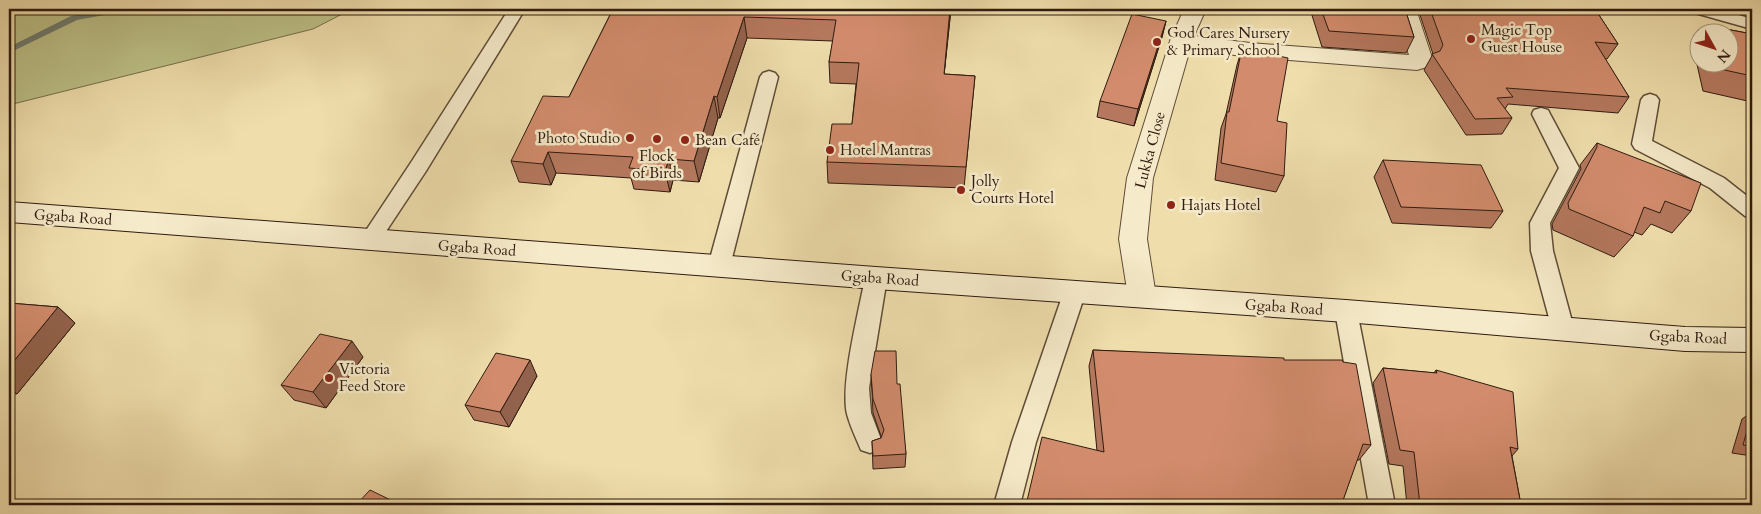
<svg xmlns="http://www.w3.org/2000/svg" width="1761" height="514" font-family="Cardo,serif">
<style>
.green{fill:#bcc087;stroke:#766e4c}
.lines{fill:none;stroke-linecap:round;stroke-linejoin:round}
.stream{fill:#6f7b6f;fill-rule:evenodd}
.lane-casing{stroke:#5f4c37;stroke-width:3}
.street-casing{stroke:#5f4c37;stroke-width:2}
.secondary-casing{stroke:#2f1b10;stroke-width:2}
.lane{fill:#f5eac9;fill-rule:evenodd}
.street{fill:#f5eac9;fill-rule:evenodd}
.secondary{fill:#f5eac9;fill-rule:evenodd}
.wall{fill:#b5785e;stroke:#2f1b10}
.shaded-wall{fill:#93624c;stroke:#2f1b10}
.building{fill:#d28c6d;stroke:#2f1b10}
.poi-dot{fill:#8f2418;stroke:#f5eac9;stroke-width:2}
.labels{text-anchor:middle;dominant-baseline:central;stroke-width:5;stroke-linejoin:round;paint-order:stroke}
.poi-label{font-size:15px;fill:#2f1b10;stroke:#f5eac9;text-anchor:start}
.street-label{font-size:15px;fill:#2f1b10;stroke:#f5eac9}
</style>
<rect width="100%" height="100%" fill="#efdeac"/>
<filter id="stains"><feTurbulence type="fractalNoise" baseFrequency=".004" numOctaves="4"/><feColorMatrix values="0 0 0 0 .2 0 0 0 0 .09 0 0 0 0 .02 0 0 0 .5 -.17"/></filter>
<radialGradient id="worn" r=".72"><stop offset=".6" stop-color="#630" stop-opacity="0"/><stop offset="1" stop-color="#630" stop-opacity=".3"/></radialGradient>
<path class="green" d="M9 9H352L313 29 9 105Z"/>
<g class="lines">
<path class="stream" d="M109 9H125L121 12 77 20 9 53V47L71 16Z"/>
<defs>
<path id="lane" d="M509 9H525L426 171 377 245 370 248 363 245 360 240 363 235 412 161Z
M1693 9H1718L1752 19V29L1695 13Z
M769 71 775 73 778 77 730 266 727 272 719 274 711 272 708 266 760 77 763 73Z
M1650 94 1656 96 1659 100 1652 141 1724 178 1752 200V218L1745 216 1710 188 1635 149 1632 144 1641 100 1644 96Z
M1541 108 1548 110 1550 114 1579 168 1550 223 1553 251 1574 329 1571 335 1563 338 1555 335 1552 329 1531 251 1530 223 1559 168 1532 114 1534 110Z
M876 270 884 272 887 278 869 388 871 413 882 442 879 450 870 453 861 450C856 438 850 426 847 414 840 384 859 311 865 278L868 272Z
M1075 282 1083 285 1086 291 1036 442 1020 505H994L1012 442 1064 291 1067 285Z
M1346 302 1354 305 1357 311 1395 505H1369L1335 311 1338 305Z"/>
<path id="street" d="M1184 9H1206L1194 36 1250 43 1409 55 1394 9H1416L1433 61 1430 66 1417 70 1250 57 1190 49 1153 178 1147 239 1156 296 1152 304 1142 307 1132 304 1128 296 1119 239 1127 178 1170 41Z"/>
<path id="secondary" d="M9 202 876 267 1346 300 1685 327 1752 328V352L1685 351 1346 322 876 289 9 222Z"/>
</defs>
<use href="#lane" class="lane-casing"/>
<use href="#street" class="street-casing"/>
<use href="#secondary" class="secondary-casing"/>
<use href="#lane" class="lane"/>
<use href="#street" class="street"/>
<use href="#secondary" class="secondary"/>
</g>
<path class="wall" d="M613 9H951L944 74 975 76 964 188 828 183 827 162 852 124 856 84 830 83 829 62 833 41 747 38 720 118H718L699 182 673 180 670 192 634 189 631 178 556 173 551 185 519 182 511 161 569 97Z
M1310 9H1405L1414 37 1406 53 1322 47Z
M1418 9H1595L1618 44 1607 59H1605L1629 97 1618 113 1508 104 1505 109 1512 118 1502 134 1466 135 1424 70 1433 54Z
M1166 21 1162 37 1134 126 1097 117 1100 101Z
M1710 26 1752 34V102L1703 91 1693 47 1698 41V62H1728V32H1705Z
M1242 48 1277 121 1284 176 1276 192 1215 180 1221 128 1226 114 1237 65Z
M1597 143 1691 211 1672 233 1651 224 1642 235 1634 232 1633 236 1614 257 1553 230 1552 224 1581 169 1580 165Z
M1383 160 1503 211 1491 228 1392 223 1374 177Z
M9 303 58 307 75 323 17 394 9 393Z
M1093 350 1284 360 1371 445 1359 460H1357L1342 503 1097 451 1089 366Z
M363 357 326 408 294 400 281 385Z
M1383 368 1434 373 1436 370 1518 449 1512 456 1521 505H1407L1403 466 1389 464 1373 383Z
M871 374 897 384 906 454 905 467 873 469 872 441 881 438V436L873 413Z
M537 376 509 427 474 420 465 405Z
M1752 412V456L1732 453 1742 419Z"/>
<path class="shaded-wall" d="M950 9H951L942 95 944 74Z
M744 17 747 38 720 118 717 97Z
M1166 21 1162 37 1134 126 1138 109Z
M714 96 718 118 699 182 694 161Z
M548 152 556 173 551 185 543 164Z
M669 159 673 180 670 192 665 171Z
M58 307 75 323 17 394 9 387V367Z
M352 341 363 357 326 408 313 392Z
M530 360 537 376 509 427 500 412Z"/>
<path class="building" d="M613 9H950L944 74 975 76 966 167 827 162 832 124H852L859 63 829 62 836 20 744 17 717 97 714 96 694 161 669 159 665 171 629 168 633 157 548 152 543 164 511 161 543 96 569 97Z
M1321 9H1405L1414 37 1329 31Z
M1430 9H1595L1618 44 1595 42 1629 97 1506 88 1513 97 1497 98 1512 118 1475 119 1432 54 1440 51 1443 45Z
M1132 14 1166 21 1138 109 1100 101Z
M1710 26 1752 34V76L1720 69 1719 62H1728V32H1711Z
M1242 48 1288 58 1277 121 1287 123 1284 176 1221 163 1227 112H1229Z
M1597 143 1701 183 1691 211 1665 201 1660 213 1644 207 1633 236 1569 209 1568 203 1597 147Z
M1383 160 1481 165 1503 211 1401 207Z
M9 303 58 307 9 367Z
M320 334 352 341 313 392 281 385Z
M1093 350 1284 358V360H1342L1343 362 1356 364 1371 445 1363 444 1342 503 1345 505H1026L1042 437 1104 452Z
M875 351H896L897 384H900L906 454 873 456 872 441 881 438 884 430 873 399 871 374Z
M496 353 530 360 500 412 465 405Z
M1383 368 1437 373 1436 370 1513 392 1518 449 1510 447 1521 505H1420L1414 452 1400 450Z
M1752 413V446L1743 445Z
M370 490 401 505H356Z"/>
<g class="poi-dot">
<circle cx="1471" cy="39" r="5"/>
<circle cx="1157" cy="42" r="5"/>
<circle cx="630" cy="138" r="5"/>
<circle cx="657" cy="139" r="5"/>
<circle cx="685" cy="140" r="5"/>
<circle cx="830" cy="150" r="5"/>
<circle cx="961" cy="190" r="5"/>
<circle cx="1171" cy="205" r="5"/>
<circle cx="329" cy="378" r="5"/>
</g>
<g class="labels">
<g class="poi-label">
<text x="1481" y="30">Magic Top<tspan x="1481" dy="17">Guest House</tspan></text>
<text x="1167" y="33">God Cares Nursery<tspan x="1167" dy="17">&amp; Primary School</tspan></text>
<text x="620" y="138" text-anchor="end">Photo Studio</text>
<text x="695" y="140">Bean Café</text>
<text x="840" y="150">Hotel Mantras</text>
<text x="657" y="156" text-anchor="middle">Flock<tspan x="657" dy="17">of Birds</tspan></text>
<text x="971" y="181">Jolly<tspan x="971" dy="17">Courts Hotel</tspan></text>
<text x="1181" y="205">Hajats Hotel</text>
<text x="339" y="369">Victoria<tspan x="339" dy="17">Feed Store</tspan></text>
</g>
<g class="street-label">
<text transform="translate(1150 150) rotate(-75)">Lukka Close</text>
<text transform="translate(73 217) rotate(4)">Ggaba Road</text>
<text transform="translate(477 248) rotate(4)">Ggaba Road</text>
<text transform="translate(880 278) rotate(4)">Ggaba Road</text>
<text transform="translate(1284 307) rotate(4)">Ggaba Road</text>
<text transform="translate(1688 337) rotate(3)">Ggaba Road</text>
</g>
</g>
<rect width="1761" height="514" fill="none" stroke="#efdeac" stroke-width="30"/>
<rect x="10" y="10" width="1741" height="494" fill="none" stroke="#2f1b10" stroke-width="2.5"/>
<rect x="15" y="15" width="1731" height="484" fill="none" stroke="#2f1b10"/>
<g transform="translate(1714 48) rotate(130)"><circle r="24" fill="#f5eac9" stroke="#a6977f"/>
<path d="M0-4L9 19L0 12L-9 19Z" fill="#8f2418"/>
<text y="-8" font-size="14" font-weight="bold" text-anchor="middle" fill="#2f1b10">N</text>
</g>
<rect width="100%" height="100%" filter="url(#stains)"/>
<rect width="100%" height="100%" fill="url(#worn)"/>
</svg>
